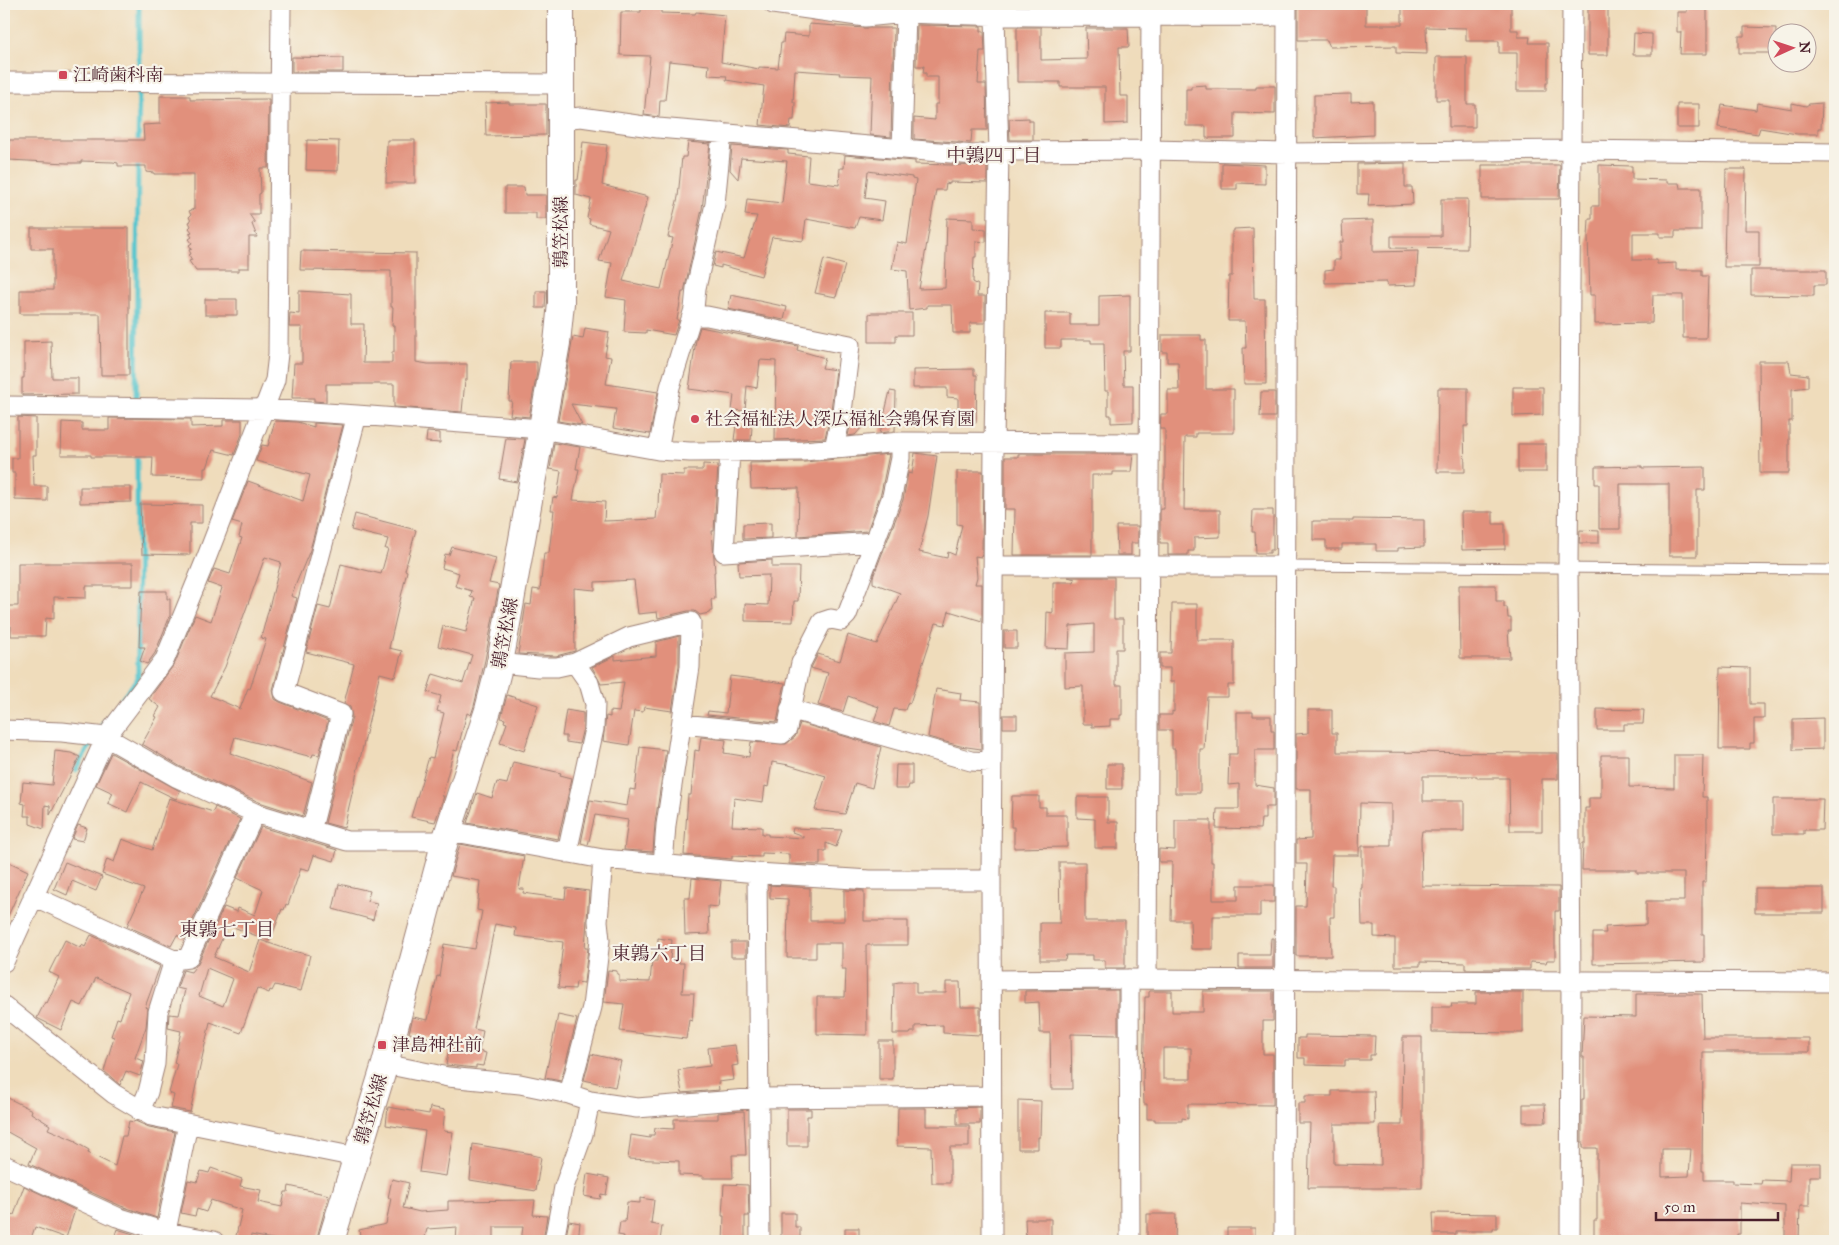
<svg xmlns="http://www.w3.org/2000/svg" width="1839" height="1245" font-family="'IM FELL Great Primer','Noto Serif JP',serif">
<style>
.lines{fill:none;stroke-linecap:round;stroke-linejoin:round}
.stream{stroke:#57c5cd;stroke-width:5}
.building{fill:#e1907c;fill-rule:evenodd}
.lane-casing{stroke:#9c7e73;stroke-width:11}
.street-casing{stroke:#9c7e73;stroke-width:21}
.secondary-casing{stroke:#9c7e73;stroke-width:28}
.lane{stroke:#fff;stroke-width:9}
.street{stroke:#fff;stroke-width:19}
.secondary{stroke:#fff;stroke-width:26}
.poi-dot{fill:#d1495b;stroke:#f7f3e8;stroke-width:2}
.labels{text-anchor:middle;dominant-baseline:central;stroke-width:4.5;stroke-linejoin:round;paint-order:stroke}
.poi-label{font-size:18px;fill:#4a1f2b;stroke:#f7f3e8;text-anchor:start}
.street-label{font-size:18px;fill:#4a1f2b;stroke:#f7f3e8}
.neighbourhood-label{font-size:19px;fill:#4a1f2b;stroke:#f7f3e8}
</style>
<rect width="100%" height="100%" fill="#f7f3e8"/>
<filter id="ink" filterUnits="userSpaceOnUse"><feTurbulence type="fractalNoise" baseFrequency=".02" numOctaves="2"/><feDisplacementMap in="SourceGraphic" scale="10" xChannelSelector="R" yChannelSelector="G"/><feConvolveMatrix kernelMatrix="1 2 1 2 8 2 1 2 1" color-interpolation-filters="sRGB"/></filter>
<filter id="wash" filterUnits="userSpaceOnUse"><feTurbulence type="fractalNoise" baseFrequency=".0096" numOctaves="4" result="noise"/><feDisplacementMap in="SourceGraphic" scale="20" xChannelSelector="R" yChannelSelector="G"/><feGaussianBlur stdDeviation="1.12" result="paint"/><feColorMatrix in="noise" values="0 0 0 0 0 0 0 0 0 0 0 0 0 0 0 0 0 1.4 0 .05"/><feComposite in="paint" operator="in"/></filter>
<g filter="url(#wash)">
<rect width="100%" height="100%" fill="#efdcbb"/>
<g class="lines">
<path class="stream" d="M139 78V4
M138 146 139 87
M136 403 138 159
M97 732 138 678 137 452
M76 770 93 740"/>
</g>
<g id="blocks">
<path class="building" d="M641 4H661V13L695 14 696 12 725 15 721 62 759 69V67L778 68 781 43H783L784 34 809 36V24L864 28H894L891 137 870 135 872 76 839 75 840 73 795 70 793 102H795L794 120H791L790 128 760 125 764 86 726 80 727 76 708 75 709 65 669 61 665 100H660L659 117 644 115 650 56 620 55 621 12H641Z
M1310 4H1366V25H1402V7H1441V4H1491V6H1511V30H1518V37H1530L1529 43H1548V83H1546V91H1517V53H1499V41H1466V28L1426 27 1427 54 1396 53V46L1330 47 1327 40H1298V6H1310Z
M1588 4H1608V55H1588Z
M1687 4H1707V54H1680L1681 32H1677V12H1687Z
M917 25 981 26V31H984L985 51H980L978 84H986L987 130H972L971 143 914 139V118L935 120V104H938V77H926V73H923L924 66H916Z
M1017 27H1041V60L1087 59 1086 28H1128L1129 47H1119L1120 96H1128V123L1105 124V87H1060V82H1017Z
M1744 27 1776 28 1775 53H1739V36H1744Z
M1634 33 1652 34V55H1633Z
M292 57 343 58V72H292Z
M1436 57H1467V104H1475V127H1449V100H1436Z
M1206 85V89H1256V86H1275V114L1235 113V138H1206V126H1186V89H1191V86Z
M1351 94V102L1373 101V135L1314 138V95Z
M160 96H190V100L269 99 268 168H260L261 193 259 194V214H249L255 223 252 224 257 237H249V268H239V271H196L189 261 192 260 189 255 191 254 189 250 192 249 189 245 192 243 189 239 192 237 189 233 192 232 189 228 191 226 189 222 191 221 189 217 191 215 189 211 194 209V174H154V173L146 172V166H118V163L113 162 81 161V163H67L9 160V140H144L143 125 160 124Z
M509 102V104H546V135L486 136 485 103Z
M1757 103 1792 109V103L1806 106 1809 104 1822 103 1821 128H1818V134H1797L1760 128 1758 134 1718 128 1722 105 1756 110Z
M1677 104H1699V128H1677Z
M1029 118V121H1033V140H1010L1009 119Z
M307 140 339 141 338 171 306 170Z
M387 140H415V183H386Z
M583 142 607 145 602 185 648 197 623 281 661 289 673 238 668 237 678 197 682 157H686L688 142 710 144 702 209 684 292H682L677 320H679L674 335 646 330V333L624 332 626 300 606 297 612 263 599 261 609 229 589 224 590 219 587 218 591 199 576 195V180H578Z
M732 146 788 150V154L809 156 807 181 839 185 840 168H844L845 155 915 161V164L987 166V183L950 182V184L946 183 945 190H936L919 289 945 288 947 218 973 219V228L986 229V242L976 241V257H974L973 282 978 285 977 296H985V323H970V333H953L952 305H927V308L909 310 907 271 892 269 897 242 907 244 916 180 912 179V177L868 171 865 198 885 201 882 220 859 217 855 228 806 219 803 241 772 237 761 276 721 265V268L713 266 716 252 744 258 757 216 745 215 747 199 782 203 787 161 741 158 738 179 730 170Z
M1222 163 1265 165V184L1237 183V189H1222Z
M1405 163V187H1412L1413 204 1368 206 1369 194H1357V164Z
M1482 165H1560L1559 199H1482Z
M1599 165 1632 166V179L1667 180V183H1679L1680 188H1701V231H1675V237H1660V233H1633V260H1657V264L1676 263V270H1702V276H1708L1706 338H1683V295H1653L1652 323 1595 324V295H1590L1588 237 1589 219H1592V206H1599Z
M1726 169H1746L1745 230H1759V267H1724Z
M505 187H524L525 195H546V219H536V213H505Z
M1441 199H1468L1467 249 1391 248V236H1441Z
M1373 220V252L1418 251 1416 285 1387 286V282L1325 283V270L1334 269V260H1340V242H1343L1342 221Z
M31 228H129V375H101L100 314H20V290H53V249H31Z
M1253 228 1254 299H1265L1266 384H1244L1243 348H1246L1245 321H1228L1229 276H1232V231H1234V229Z
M301 251 416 253V362L428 364H467V380H465L462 412 394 407V384H326V402L314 401V398H292L294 363H302V327H289L290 313 299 314V291L351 294V324H364L363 363H392V352H394V326H392L393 307H391V271L300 270Z
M824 259 845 265 836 297 815 293Z
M1751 270H1826V285H1814V296L1751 295Z
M536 291H546L545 308H536Z
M731 295 787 307 784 320 728 309Z
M1130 295V351H1123L1124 385H1133V422L1111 423V415H1108V391H1105L1104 343H1091V340H1061V348H1045V313H1070V325H1099V296Z
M205 299H237V315H205Z
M872 313H912V335H896V342H869V314Z
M700 327 798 346 797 350 825 358 822 368 836 370 831 410 825 438 775 440 776 361 760 360 757 388 747 386 745 411 732 410 734 395 689 389 696 340Z
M585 328 609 332 605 356 611 357 606 384 658 392 650 434 613 428 616 409 571 404 582 425 558 421 573 337 583 339Z
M1162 335H1201V340H1206V389H1234V433H1196V437H1185L1184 510H1220V537L1194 538V551H1188V555H1168V543H1160V509H1164V479H1165V429H1160L1161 414H1168V390H1179L1178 362H1167V352H1162Z
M51 341 52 378H78V394L22 395V378H24V342Z
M1759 361H1789L1791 373 1808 375V387L1792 389V421H1789V473H1760Z
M511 362H537V372L529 417 510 415 512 401H509Z
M974 369V375H977L976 423 958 422V398L947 397V388H913V370Z
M1513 387H1543V415L1513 416Z
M1438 388H1468V426H1464L1465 472H1437Z
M890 391 896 392 895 431 880 433Z
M1261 392H1275V417H1260Z
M18 417 36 418V455H33L34 486H47V501L15 500V473H12V458H18Z
M109 418 191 419V427L223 426V420H242V434L234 455 213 450 207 468H204V478L152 477 153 457H91V455H61L62 422 82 423V430H109Z
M275 421 297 422 314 427V423L343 425 310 550 291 596 297 598 273 690 275 699 280 702 328 721 319 755 313 754 312 757 235 737 230 753 312 782 303 816 259 802 181 767 142 744 157 717 155 716 160 707 149 699 175 663 195 615 211 621 222 588 208 583 214 569 230 574 242 538 239 537 242 525 232 522 248 481 303 501 310 475 256 461 262 445 268 446ZM265 557 281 562 261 638 266 639 250 689 248 688 240 709 210 696 225 667Z
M865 424 855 435 848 436 850 426Z
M736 425 752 427 751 440H734Z
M427 432 440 433V443L426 442Z
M506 438 525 439 517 482 499 479Z
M554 443 580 447 576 469H579L573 500 605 502 604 521 656 519 657 509H658L659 474 684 475V470H703V464L718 465 714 531H712L715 572H714L715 599H711L712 611H710L709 613 700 615 695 611H688L658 618 657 612 638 614 634 580 595 582V590L574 588 575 651 556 656 518 654 526 604 531 605 533 589 540 590 544 553H549L554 510H551L553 497 557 498 561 471 550 469Z
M1518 444H1546V472H1518Z
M915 453 937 456 928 516 919 552 947 558 948 552 955 555 962 525 957 524V471H983L982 554 981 557 975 556 977 577 975 584H982V621L949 611 945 625 936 623 910 703 908 702 905 710 894 709 889 726 874 721 879 707 848 696 843 712 818 705 828 673 811 668 818 654 840 661 848 635 877 644 900 593 873 583V577L903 500 908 473 912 474Z
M889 454 881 493 867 531 798 536 799 488 751 489 750 463 805 462Z
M1018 454H1133L1131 472H1113V475H1092V555H1014L1015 509H1005V457H1018Z
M1642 466V468L1705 467V490H1697V556H1669V484H1620V529H1599V484H1595V467Z
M80 487H131V502L80 503Z
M140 504 202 505V523H190V555L142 554Z
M1253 510H1273V550H1270V553H1256L1255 532H1252Z
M1461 512H1493V524H1505V549L1462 550Z
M355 514 416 530 405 570 407 571 389 648 402 651 395 677 380 673 344 828 325 823 352 717 350 707 344 703 354 664 306 652 318 606 330 609 341 564 381 574 388 549H385L388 539 351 530Z
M1353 519 1424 520V547L1398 548V551H1376V544H1342V549H1326V540H1313V521H1353Z
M771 523V538L743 539V524Z
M1116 526H1138V543H1131V555H1117Z
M1580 530 1599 531V543H1579Z
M452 547 496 558 489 583 499 585 485 660 474 706 471 715 467 713 457 751 454 750 442 796H444L435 822 411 817 429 757 433 758 444 713 437 711 441 696 427 692 433 674 463 683 472 655 438 646 443 626 466 632 475 598 470 597 472 591 455 586 459 573 442 568 445 554 449 555Z
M772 560V567H799L798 601H794L793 622 745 621V604L768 605 769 575 739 576 738 562Z
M18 563H133V586H86V598L54 597V619L46 618 45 636H11V626H5V606H18Z
M1068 577H1114V619H1123V649H1116V685H1122V715H1120V719H1110V726L1092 727V724H1083V686L1065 687V653L1094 652V624L1070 626 1069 649 1046 648 1047 612 1053 613V582H1074L1075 579Z
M1459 585H1496V601H1504V607H1507L1508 618H1511V631H1508L1510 658H1460Z
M141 591H167V599H170V616L155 653 147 664 140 661 145 647H139Z
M1172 604H1197V640H1234V685H1228V697H1207L1204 749H1200V793H1175V749H1172V730H1159V715H1172V711L1174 712V682H1170V668H1160V653H1171Z
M1004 631H1017V648H1004Z
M679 636V666L672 711 644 707 643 712 634 711 629 745 603 741 606 716 610 717V711L619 712 624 682 601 684 592 667 615 656V660L656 656V642Z
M1720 667 1750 668V704H1764V719H1754V743H1750V749H1719Z
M730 676 785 683 777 722 707 715 708 711 726 713Z
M936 689 961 693 960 700 980 702 981 749 960 746 928 737Z
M507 695 538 705 524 751 500 743 507 723 504 722 505 719 501 718Z
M1597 709 1644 710 1643 724H1624V730H1597Z
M566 710 583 713V728L579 744 566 742V736H562Z
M1308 710H1332V733H1337V752L1558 753V779H1542V831H1510L1509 778H1477V776H1423V801H1464V831H1422L1421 838 1422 886 1559 887V911H1555V960H1547L1546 963 1530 962V969H1465V963L1420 962V966H1395V938L1374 937V925H1362L1361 888H1362V846H1391V804L1360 803 1359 855H1332L1331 886H1334V917H1330L1331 956H1296V906H1306L1307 864H1296V840L1311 839V789H1296V734L1308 733Z
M1237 712H1253V716H1271V731H1274V750H1255V785L1274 788V807H1265V819H1261L1260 829 1216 828 1217 809H1239V784L1228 785 1229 754H1237Z
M1003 715H1017V728H1003Z
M1823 718V749L1793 750V719Z
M800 723 881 747 872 788 855 783 845 814 815 810 826 776 789 765 772 762 768 787 765 786 763 802 734 798 732 826 762 827V834H768V836L803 838V836L792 832 793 828 842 830 836 847 826 843V851H820V865L789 864V854L762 853V857L732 856V859L684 855 688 795H691L695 750 699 751 701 737 726 740 724 753 749 757 751 742 786 744 795 737Z
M640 747 666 750 655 823 653 852 624 850 628 820 595 815 588 845 581 843 590 800 627 806 630 789 635 790Z
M55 751 71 753 80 757 50 815V806L45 805 44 829 30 824V816H24L25 804 21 803 23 782 52 785Z
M111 753 180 791 176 799 141 782 127 812 108 803 113 793 96 785Z
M1601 755H1629V787L1674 788V755H1703L1702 797H1707V833L1706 882H1702V934H1704V962L1593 964V933H1606L1605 927 1646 925V901H1684V873H1637V870H1582L1583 843H1585V808H1589V798H1601Z
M513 762 561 773 560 775 572 778 558 839 467 823 477 793 492 798 497 782 507 784Z
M1107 764H1122V789H1107Z
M896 765H912V785H909L908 789H895Z
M1012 796H1039V807H1046V815H1067V847L1014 848V827H1011Z
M1077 797H1108V822H1118V848H1095V819L1077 818Z
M169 798 213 812 215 807 240 819 184 939 177 935 171 946 127 926 144 889 102 874 107 859 114 862 122 839 152 850Z
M1773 799H1823L1822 830H1804V834H1773Z
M1175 820H1211V862H1213V900H1238V885H1274V902H1260V916H1213V949H1191L1190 920H1171L1172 862H1159V849L1175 850Z
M78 825 87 828 83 841 72 839Z
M261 827 337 850 334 861 314 855 309 870 301 868 288 905 286 904 284 910 282 909 270 941 228 925 214 957 249 972 260 940 289 950 310 955 301 991 275 985 272 991 270 990 269 993 257 988 241 1033 210 1022 190 1112 171 1108 174 1095 169 1093 177 1064 174 1063 181 1031 168 1028 169 1014 179 1015 185 990 177 988 183 970 191 972 198 963 224 907 237 912 238 908 255 915 263 890 237 878ZM207 968 233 979 223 1006 199 996Z
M460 844 524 856 519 889H524L523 893 565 899 566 888 589 891 585 948H588L584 983 576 982 575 989 558 988 563 942 515 936 516 928 495 924 474 1029 483 1031 479 1051 486 1053 483 1066 476 1065V1068L446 1065 450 1042 409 1033 413 1017 428 1020 437 976 439 977 444 944 475 949 482 911 477 910 480 881 451 876Z
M9 862 28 871 4 925V888L6 889 7 886 4 884V875Z
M65 862 102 877 96 891 72 881 67 895 54 889Z
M1059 862H1085V921H1125V968H1105V960H1093V955H1066L1065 960H1040V923H1060Z
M692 878 721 881 718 907 708 906 709 934 685 935 684 898H690Z
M339 884 370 891 367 901 377 903 373 920 333 909Z
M770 885 810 888V921H844V890L864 891V921H908V945H866L867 1035 817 1034V997H845L846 969H842V943H816V958H787L788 899 770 898Z
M1755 888H1824V913H1755Z
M91 935 160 966 145 1007 148 1008 146 1027 135 1058 144 1061 140 1076 126 1071 120 1085 104 1071 114 1037 111 1036 117 1018 120 1019 129 992 96 978 82 1006 73 1002 61 1030 37 1018 45 1002 47 1003 59 977 49 972 65 940 81 948 82 945 85 947Z
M658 938 672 940 670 959 679 960V963H684L682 993H694L692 1021 689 1020 686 1039 620 1031 624 1004 604 1002 608 970 617 971V974H619V981L650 982 652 961H657Z
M1271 938H1273V968H1239V955H1270Z
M731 942H746V957H731Z
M899 982H916V993H946V982H960L961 1007H980V1035L943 1033V1025L915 1026V1032H911L910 1034H893L894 983Z
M1118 990V1035L1071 1034 1072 1089H1051L1050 1033H1040L1039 1002 1025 1003V991Z
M1149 991H1172V1012H1203V991H1273V1021H1263V1054H1273V1105L1188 1104V1119L1182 1118V1121H1155V1119H1147V1104H1144L1143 1079 1145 997H1149ZM1163 1048H1191V1079H1163Z
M1476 992H1523V1033L1432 1032V1007H1452L1451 1004H1476Z
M1636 994H1702L1703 1038H1809V1052H1703L1702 1171H1704V1180H1733V1183L1761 1184 1762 1180 1789 1181 1790 1163H1821V1176H1809V1206H1800L1799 1241H1785V1206L1740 1203V1234H1737V1241H1594V1220H1597V1148H1583V1144H1582V1099H1584V1057H1582L1584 1016 1636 1017ZM1662 1149H1691L1689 1176 1662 1177Z
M558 1015 577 1019 561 1081 545 1078Z
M1305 1035 1375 1036 1374 1055H1370V1060H1345V1066L1305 1065V1058H1298V1038H1305Z
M1403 1037H1422V1188H1308L1310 1123H1298V1103H1305V1096H1332V1091H1374L1375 1124H1334V1164L1381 1165 1380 1125H1402Z
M879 1041H893V1079H879Z
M735 1045 738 1065 732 1066 734 1080 718 1082 719 1090 682 1093 678 1070 710 1066 708 1048Z
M591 1054 621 1061 615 1087 584 1080Z
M4 1096 32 1110 31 1113 50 1125 48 1129 76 1141 75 1142 89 1150 88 1153 115 1166 122 1136H126L129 1121 134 1122 135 1121 149 1127 175 1132 157 1218 121 1206 29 1164 36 1148 4 1130Z
M1018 1100 1041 1101 1040 1137H1038V1149H1018Z
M1523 1104H1545L1546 1122H1523Z
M388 1107 429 1114 430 1107 445 1110 443 1128 444 1131 453 1132 446 1176 419 1172 425 1131 386 1125Z
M980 1107V1124H957V1108Z
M898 1108H926V1126H969V1147H950V1183H932L931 1147 897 1146Z
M787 1109H811V1116H807V1146H787Z
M744 1111 746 1155H732L733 1178H702L703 1176 679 1175V1161L628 1159 631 1135 650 1138V1135H654L655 1128 674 1129V1119H718V1113Z
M473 1144 532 1154V1155L541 1157 536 1191 470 1180Z
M211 1168 242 1179 240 1186 261 1190 258 1202 282 1207 285 1192H288L289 1186 329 1195 316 1241H282L251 1235 250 1241 235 1240 242 1210 211 1200 206 1212 197 1209 195 1216 181 1213 188 1180 197 1182 201 1171 209 1173Z
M587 1174 609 1178 606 1195 601 1194 600 1199 584 1196Z
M392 1179 409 1183 403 1208 420 1212 448 1210V1201L535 1200 533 1215 547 1216 543 1241H521L523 1227H494V1241H456L457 1227 427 1229 424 1241H361L359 1230 386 1224 391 1198H388Z
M724 1184 748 1185 749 1216H745V1241H723L724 1216H722Z
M24 1186 75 1210 66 1238 35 1227 30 1241H4L7 1231 4 1230V1212L14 1215Z
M640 1198 654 1200 651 1224 662 1226 660 1241H623L624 1236 618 1235 620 1222H625L627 1202 640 1203Z
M781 1213H795V1227H800V1241H781Z
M1433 1213 1497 1214V1228H1493V1231H1456V1234H1434Z
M1147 1214H1176L1175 1241H1147Z
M1025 1219H1051V1241H1026Z
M569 1221 580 1223 578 1241H565Z
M845 1228H859V1241H845Z
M1227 1228H1255V1241H1227Z
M117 1229 153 1240V1241H113Z"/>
</g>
</g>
<g filter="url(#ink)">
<use href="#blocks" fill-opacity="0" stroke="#9c7e73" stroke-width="1"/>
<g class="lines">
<defs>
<path id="lane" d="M1285 566 1835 570"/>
<path id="street" d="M773 4 865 17 906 13 902 149
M906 13C1033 18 1160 16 1287 16
M4 82 561 84
M562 119 581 117 658 128 974 155 999 151 1151 150 1288 153 1572 150 1835 153
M692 316H707L850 345 842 412 834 448
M4 406 265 409 357 415 541 429 658 450 690 452 804 451 900 442 1149 443
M658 450 670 387 694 309 696 288 715 204 722 133
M730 452 724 552 875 542
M993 566H1285
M500 663 538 667H557L575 663 629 637 691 622 690 667 666 825 663 865
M790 709 971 761 991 762
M682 724 782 734 787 729 801 663 822 622 831 619 841 621 847 615 892 496 900 458V442
M4 730 62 732 106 737 176 777 255 813 347 841H445L455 832 603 859 757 873 870 880H991
M310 829 314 820 341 714 284 692 357 415
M567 853 594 729 595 704 589 683 575 663
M757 873 760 1241
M33 896 174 960 188 958 255 813
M4 962 106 737 165 659 206 559 275 380 278 354 281 4
M1129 979 1130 1241
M1147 979 1151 4
M992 980 1129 979 1835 982
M4 1006 114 1094 151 1116 356 1157
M385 1064 448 1077 520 1084 569 1094 590 1101 637 1108 760 1098 991 1096
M569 1094 592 1007 600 940 598 921 603 859
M140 1111 148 1092 155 1064 158 1012 174 960
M4 1165 117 1217 166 1232 214 1241
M164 1241 188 1124
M554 1241 564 1187 583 1134 590 1101
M992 1241 991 880 994 443 999 151 995 17
M1284 1241 1287 4
M1570 1241 1571 981 1568 568 1572 4"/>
<path id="secondary" d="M331 1241 385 1064 445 841 488 710 500 663 557 343 561 303V4"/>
</defs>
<use href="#lane" class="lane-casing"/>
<use href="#street" class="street-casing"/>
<use href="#secondary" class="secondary-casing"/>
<use href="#lane" class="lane"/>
<use href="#street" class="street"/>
<use href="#secondary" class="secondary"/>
</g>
</g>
<g class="poi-dot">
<rect x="58" y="70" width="10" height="10" rx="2.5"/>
<circle cx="695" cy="419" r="5"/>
<rect x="377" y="1040" width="10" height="10" rx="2.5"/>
</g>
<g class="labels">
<g class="poi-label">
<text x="73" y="75">江崎歯科南</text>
<text x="705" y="419">社会福祉法人深広福祉会鶉保育園</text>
<text x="392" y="1045">津島神社前</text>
</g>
<g class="street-label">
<text transform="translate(561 232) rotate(-90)">鶉笠松線</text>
<text transform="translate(505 633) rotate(-79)">鶉笠松線</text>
<text transform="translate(371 1109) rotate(-73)">鶉笠松線</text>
</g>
<g class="neighbourhood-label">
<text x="994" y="155">中鶉四丁目</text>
<text x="227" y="929">東鶉七丁目</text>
<text x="659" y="953">東鶉六丁目</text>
</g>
</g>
<rect width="1839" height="1245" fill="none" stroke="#f7f3e8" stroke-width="20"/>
<g transform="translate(1792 48) rotate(87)"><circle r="24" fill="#f7f3e8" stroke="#b29e9c"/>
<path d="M0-4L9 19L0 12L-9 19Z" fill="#d1495b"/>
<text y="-8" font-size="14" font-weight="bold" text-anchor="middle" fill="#4a1f2b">N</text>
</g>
<path d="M1656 1212v8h122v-8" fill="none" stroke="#4a1f2b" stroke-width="2.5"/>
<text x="1664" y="1212" font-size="15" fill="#4a1f2b" stroke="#f7f3e8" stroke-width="4" paint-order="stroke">50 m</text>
</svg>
